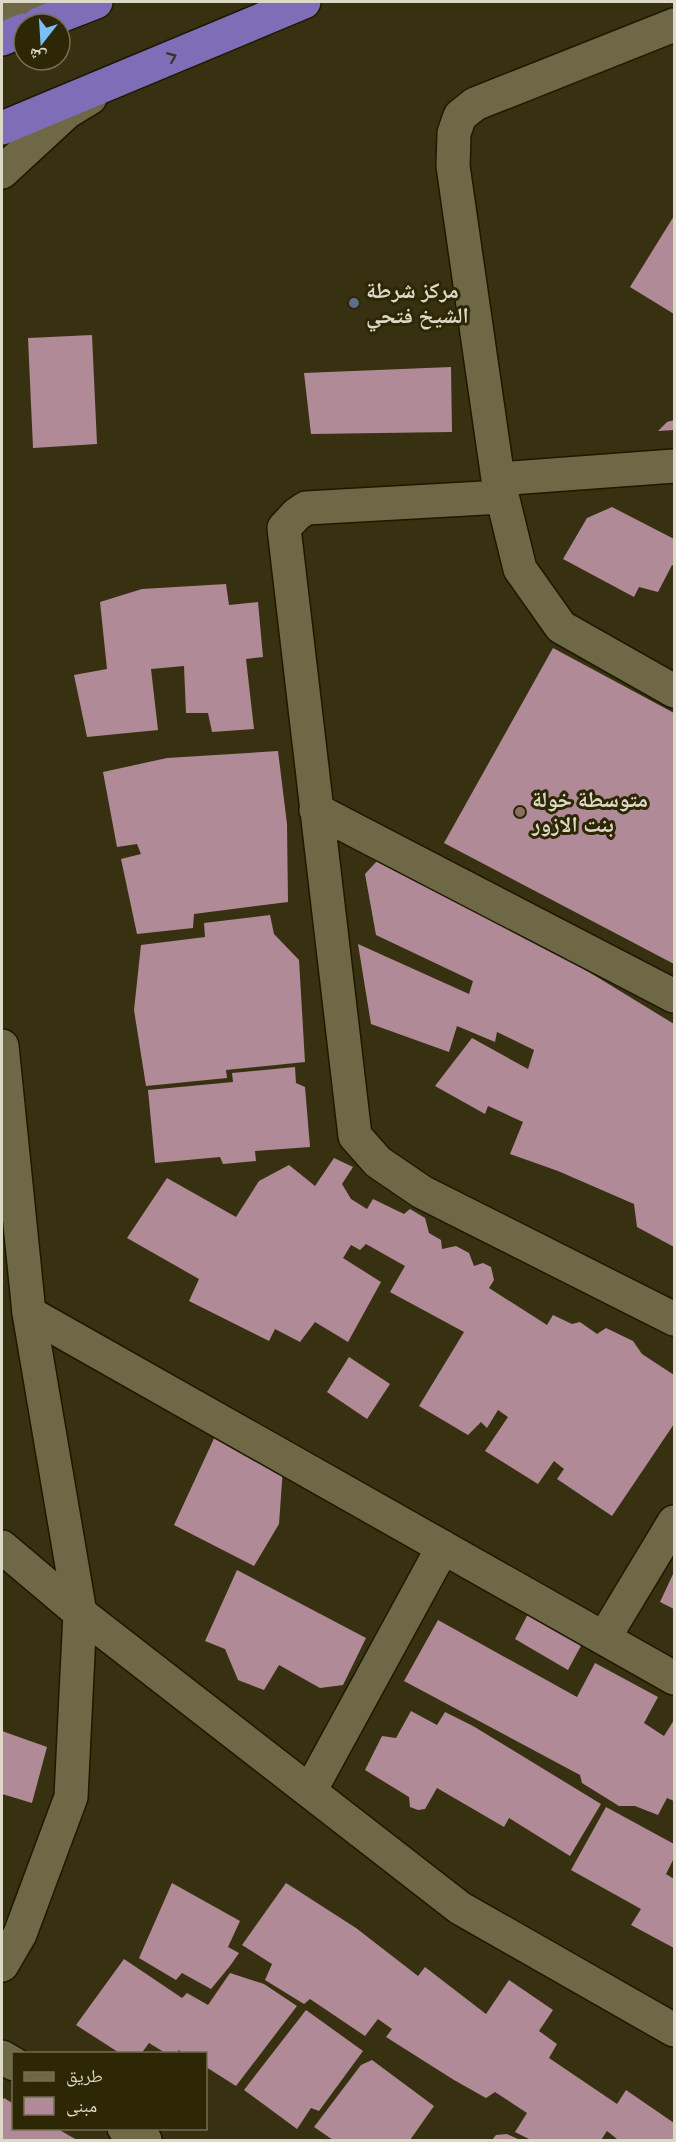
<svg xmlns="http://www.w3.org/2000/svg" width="676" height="2142" font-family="'Space Grotesk','Noto Naskh Arabic',sans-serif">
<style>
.building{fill:#b08a96}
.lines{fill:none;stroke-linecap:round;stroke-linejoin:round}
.minor-casing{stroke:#1e1800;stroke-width:36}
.secondary-casing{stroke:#1e1800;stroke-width:36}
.trunk-casing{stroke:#1e1800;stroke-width:36}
.minor{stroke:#6e6847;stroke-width:33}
.secondary{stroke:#6e6847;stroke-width:33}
.trunk{stroke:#7f6db8;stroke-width:33}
.oneway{stroke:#3d352a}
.service-dot{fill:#5c6f8a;stroke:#2d2706;stroke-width:2}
.education-dot{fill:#8d6e63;stroke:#2d2706;stroke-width:2}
.labels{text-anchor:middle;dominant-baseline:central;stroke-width:6;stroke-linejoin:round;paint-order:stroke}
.poi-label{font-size:22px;font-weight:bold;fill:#dcd9c7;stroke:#2d2706;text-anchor:start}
</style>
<rect width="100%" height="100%" fill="#373111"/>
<path class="building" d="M674 216V314L630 287Z
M92 335 97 444 33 448 28 338Z
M451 367 452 432 311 434 304 373Z
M674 420V430L658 431 667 422Z
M612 507 674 539V566L672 565 658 592 639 587 634 597 563 559 587 518Z
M226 584 229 605 258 602 263 657 246 659 254 729 212 732 208 713H186L184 666 151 669 158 730 87 737 74 675 107 669 100 602 142 589Z
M553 648 674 713V964L444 843Z
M278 751 287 824 288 902 194 914 193 928 137 934 121 859 141 854 137 844 117 847 103 772 167 758Z
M377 861 566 958 674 1024V1247L637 1227 634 1204 558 1171 510 1154 523 1122 488 1106 485 1114 435 1086 472 1038 528 1069 534 1050 497 1032 495 1042 457 1026 449 1052 371 1024 358 944 469 994 473 981 376 935 365 874Z
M270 915 274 934 299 960 305 1062 226 1070 227 1078 146 1086 134 1010 141 945 205 937 204 923Z
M295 1067 296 1083 305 1087 310 1147 255 1151 256 1161 223 1164 220 1157 155 1163 148 1090 233 1082 232 1073Z
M334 1158 353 1167 342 1184 351 1199 367 1209 373 1199 404 1214 410 1209 425 1218 429 1233 441 1240 442 1249 456 1246 469 1253 474 1266 483 1263 491 1267 494 1280 489 1288 547 1325 553 1315 572 1324 580 1322 597 1334 606 1328 633 1341 642 1354 674 1375V1424L612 1516 557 1479 564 1469 554 1461 538 1484 485 1451 508 1417 498 1410 487 1428 481 1422 468 1435 419 1406 464 1332 390 1292 405 1266 366 1244 360 1250 351 1245 343 1258 381 1282 348 1342 315 1322 300 1342 275 1329 269 1341 189 1301 199 1279 127 1238 167 1178 236 1217 259 1181 289 1165 315 1186Z
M349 1357 390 1384 367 1419 327 1392Z
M217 1432 283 1468 279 1524 254 1566 174 1525Z
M237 1570 366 1638 343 1685 320 1688 279 1665 264 1690 238 1680 225 1649 205 1641Z
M674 1572V1609L660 1602Z
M529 1612 583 1642 568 1670 515 1639Z
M438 1620 577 1697 595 1663 658 1697 644 1723 664 1736 674 1720V1801L667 1798 658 1815 635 1806H619L582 1783 580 1775 404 1681Z
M411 1711 437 1725 445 1712 473 1726 601 1804 570 1856 509 1818 504 1827 437 1788 425 1809 418 1810 410 1807 409 1797 365 1770 382 1736 396 1738Z
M2 1731 47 1747 32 1803 2 1794Z
M606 1807 674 1844V1858L666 1874 674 1879V1948L631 1925 641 1909 571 1870Z
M172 1883 240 1921 228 1947 239 1953 230 1966 211 1989 182 1973 176 1980 139 1958Z
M286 1883 356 1928 418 1976 425 1967 486 2014 509 1980 553 2010 539 2031 557 2044 549 2058 617 2104 626 2090 674 2123V2140H616L617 2139 607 2131 601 2140H531L515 2132 527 2113 495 2092 486 2098 454 2080 386 2037 392 2029 378 2019 365 2036 310 1999 304 2004 265 1980 272 1964 242 1945Z
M124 1959 182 1998 187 1993 208 2005 230 1973 264 1984 297 2006 236 2086 206 2067V2054H184L179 2050 176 2054H167L149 2043 141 2054H121L76 2025Z
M306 2010 363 2051 319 2111 311 2108 297 2129 244 2090Z
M372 2060 434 2106 410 2140H333L314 2127 361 2065Z
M4 2098 14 2104V2128H56L77 2140H2V2101Z
M507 2134 520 2140H492L496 2135Z"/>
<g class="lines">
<defs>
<path id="minor" d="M674 25 475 104 460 116 454 133 453 166 498 479 520 569 561 627 674 691
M498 479 674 466
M502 497 306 508 297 514 284 528 355 1136 378 1162 422 1192 674 1319
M316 810 674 996
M29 1313 674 1678
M2 1547 80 1613 460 1908 674 2030
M604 1638 674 1522
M310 1791 443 1547
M2 2057 14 2064
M124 2128 145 2140"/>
<path id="secondary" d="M2 10 34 11 76 5
M2 172 67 112 90 98
M2 1046 29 1313 80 1613 71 1797 20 1934 2 1965"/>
<path id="trunk" d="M39 24 96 2
M2 39 24 30
M2 128 304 2"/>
</defs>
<use href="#minor" class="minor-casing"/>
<use href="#secondary" class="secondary-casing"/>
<use href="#trunk" class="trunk-casing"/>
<use href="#minor" class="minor"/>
<use href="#secondary" class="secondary"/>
<use href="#trunk" class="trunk"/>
</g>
<defs><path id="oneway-chevron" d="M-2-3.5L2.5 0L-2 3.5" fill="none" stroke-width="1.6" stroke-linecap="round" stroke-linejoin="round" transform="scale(1.5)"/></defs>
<use class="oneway" href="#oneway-chevron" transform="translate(172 57) rotate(-23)"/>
<circle class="service-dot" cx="354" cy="303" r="6"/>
<circle class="education-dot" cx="520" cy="812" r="6"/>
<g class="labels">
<g class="poi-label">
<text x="366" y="290">مركز شرطة<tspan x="366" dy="25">الشيخ فتحي</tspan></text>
<text x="532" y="799">متوسطة خولة<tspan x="532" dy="25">بنت الازور</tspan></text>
</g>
</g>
<rect width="676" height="2142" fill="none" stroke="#dcd9c7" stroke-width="6"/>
<rect x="12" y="2052" width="195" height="78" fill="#2d2706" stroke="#736e53" stroke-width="1.5"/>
<rect x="24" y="2072" width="30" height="9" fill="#6e6847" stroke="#736e53" stroke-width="1.5"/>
<text x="66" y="2082" font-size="18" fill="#dcd9c7">طريق</text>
<rect x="24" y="2097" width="30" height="18" fill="#b08a96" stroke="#736e53" stroke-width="1.5"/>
<text x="66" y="2112" font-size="18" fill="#dcd9c7">مبنى</text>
<g transform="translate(42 42) rotate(197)"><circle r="28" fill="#2d2706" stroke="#736e53" stroke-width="1.5"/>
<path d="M0-4.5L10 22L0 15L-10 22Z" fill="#7abff8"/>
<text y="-9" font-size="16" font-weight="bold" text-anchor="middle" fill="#dcd9c7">ش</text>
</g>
</svg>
